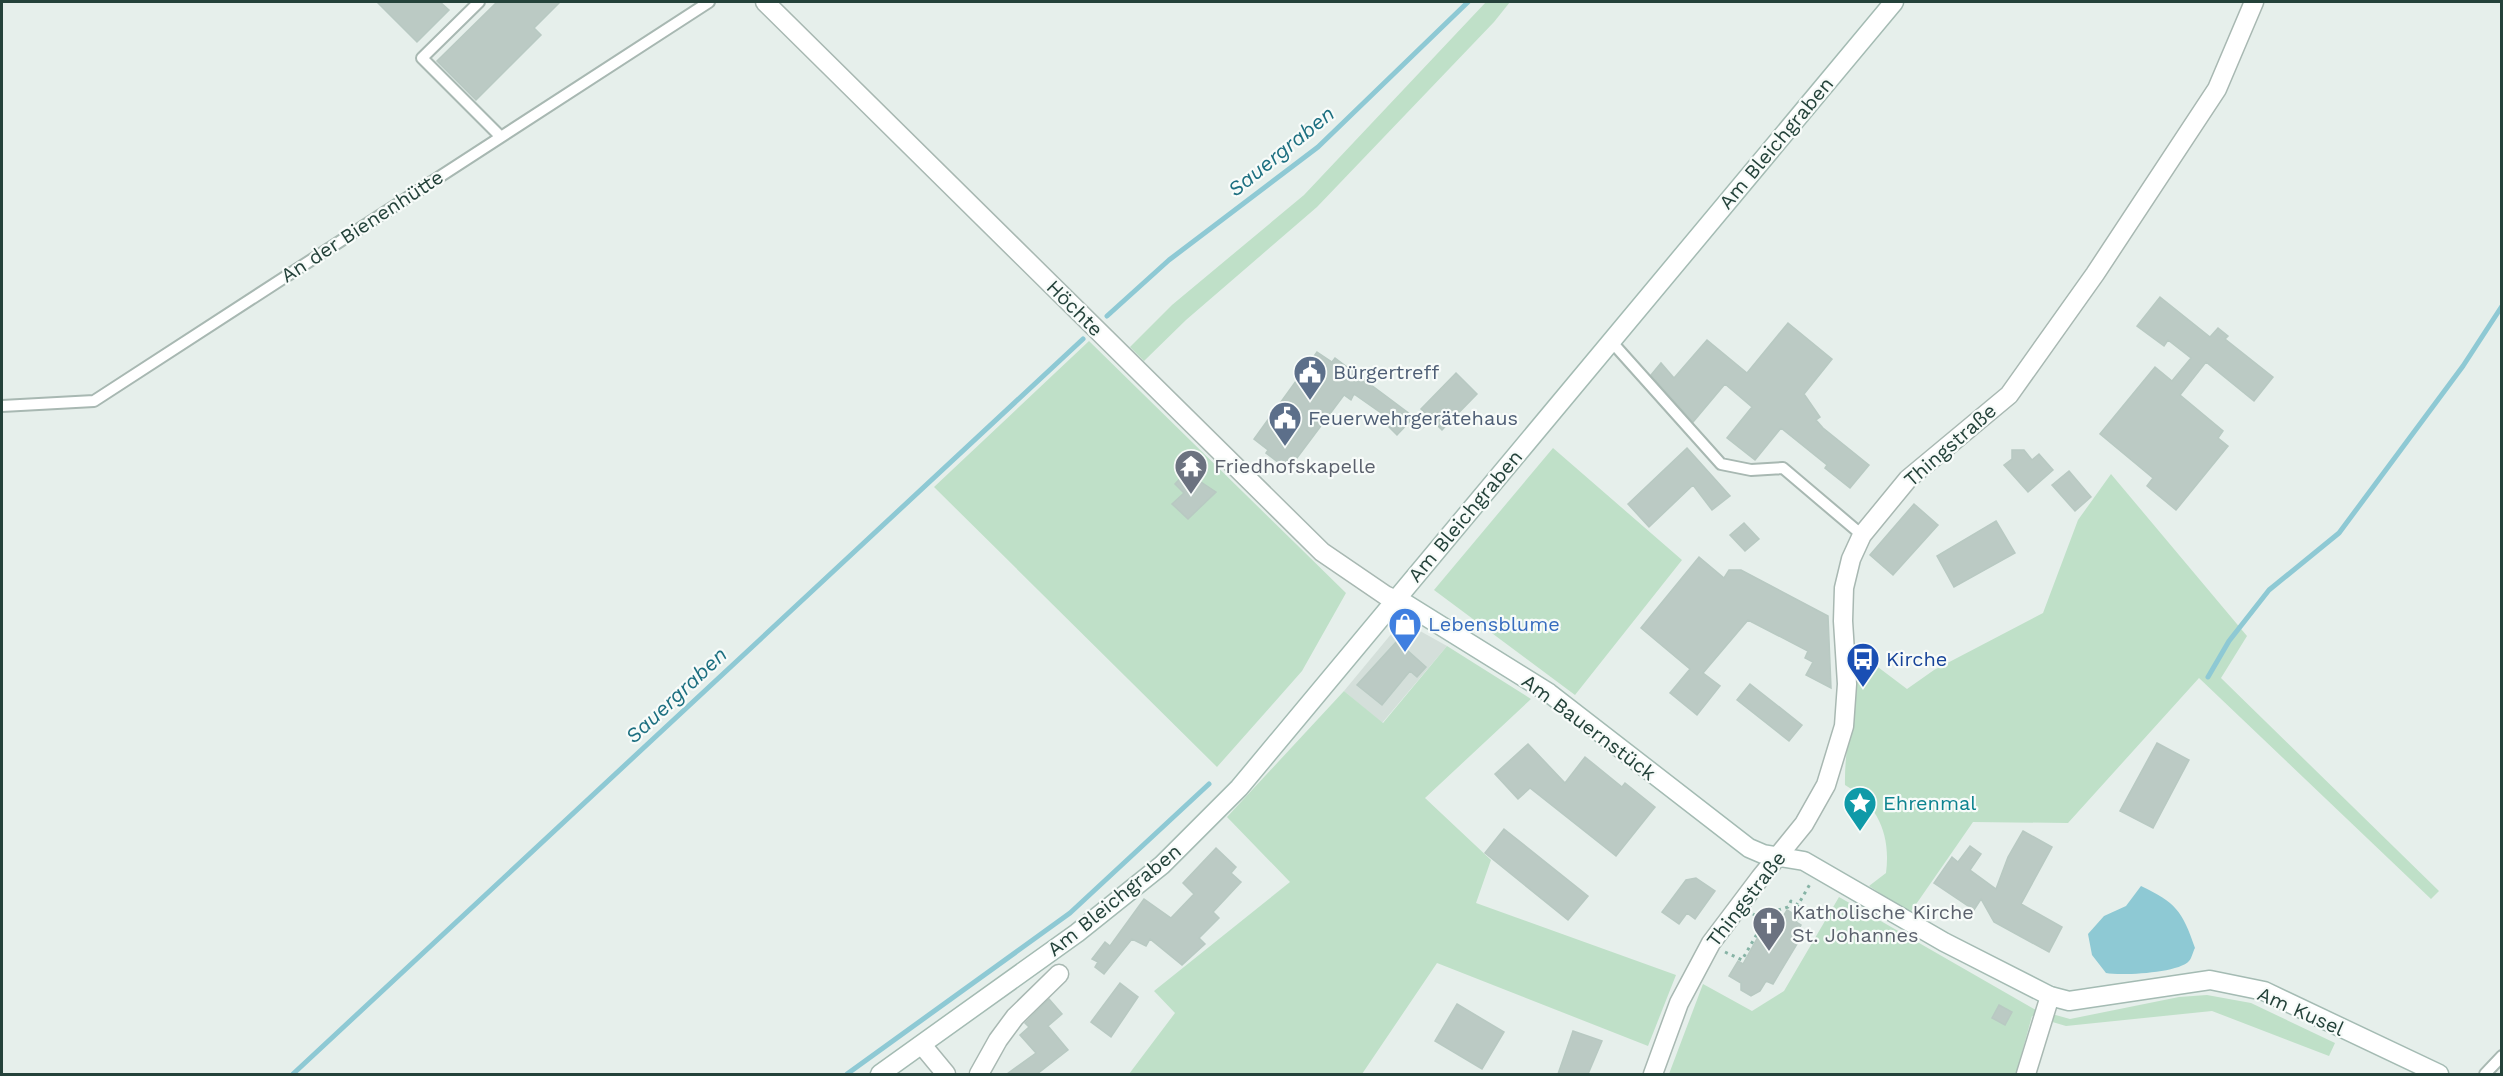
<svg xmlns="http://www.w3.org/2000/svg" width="2503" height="1076" font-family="'Work Sans',sans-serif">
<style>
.built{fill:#d4dfda}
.green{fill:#bfe0c8}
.water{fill:#8ec9d4}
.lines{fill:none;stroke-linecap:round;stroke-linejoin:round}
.stream{stroke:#8ec9d4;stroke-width:5}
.building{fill:#bbcac4;stroke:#b8c9c2;stroke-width:1.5}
.lane-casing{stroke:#a8b8b2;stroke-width:14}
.street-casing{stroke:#a8b8b2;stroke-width:21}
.secondary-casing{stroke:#a4bbb3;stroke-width:21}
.path{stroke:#86b3a5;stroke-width:3;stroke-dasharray:3 4.5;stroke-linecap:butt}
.lane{stroke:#fff;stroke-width:10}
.street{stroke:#fff;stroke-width:18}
.secondary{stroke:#fff;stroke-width:18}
.labels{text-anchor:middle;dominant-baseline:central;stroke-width:4.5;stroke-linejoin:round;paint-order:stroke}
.street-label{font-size:20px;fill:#24423a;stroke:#f7fbf9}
.service-label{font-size:20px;fill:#4e5e75;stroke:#f7fbf9;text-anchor:start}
.worship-label{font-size:20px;fill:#5b616d;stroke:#f7fbf9;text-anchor:start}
.shop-label{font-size:20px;fill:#366cbe;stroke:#f7fbf9;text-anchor:start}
.transit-label{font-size:20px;fill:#164399;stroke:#f7fbf9;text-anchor:start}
.culture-label{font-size:20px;fill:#0d838f;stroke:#f7fbf9;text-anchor:start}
.water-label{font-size:21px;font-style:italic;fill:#1c6f80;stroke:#f7fbf9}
</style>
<rect width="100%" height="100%" fill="#e6efeb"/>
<path class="built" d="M1402 621 1447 646 1382 723 1344 691Z"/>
<path class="green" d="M1486 2H1510L1494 22 1317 207 1186 320 1144 361 1130 347 1172 305 1304 195Z
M1089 341 1346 593 1302 671 1217 767 934 487Z
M1553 448 1682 560 1575 695 1434 590Z
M2111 474 2247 636 2221 678 2439 891 2431 899 2199 678 2068 823 1973 822 1910 913 1869 886 1886 873C1891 835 1878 805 1845 785 1844 740 1858 697 1858 652L1907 689 1934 670 2043 613 2078 520Z
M1447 646 1531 699 1425 798 1491 860 1476 903 1676 975 1648 1046 1437 963 1362 1074H1129L1175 1013 1154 991 1290 882 1227 817 1344 691 1383 723Z
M1839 897 2034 1009 2070 1019 2179 997 2207 995 2251 1003 2335 1043 2329 1056 2212 1011 2066 1026 2032 1016 2016 1074H1669L1703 984 1752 1011 1784 991Z"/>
<path class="water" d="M2141 886C2176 903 2182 910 2195 948 2193 951 2192 958 2189 961 2179 973 2121 976 2106 973L2092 955 2088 934 2104 916 2126 906Z"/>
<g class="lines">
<path class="stream" d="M1107 316 1169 260 1318 147 1468 2
M2208 677 2229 641 2269 590 2339 533 2463 366 2502 306
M293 1074 1083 339
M847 1074 1070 913 1209 784"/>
</g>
<path class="building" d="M377 2H440L449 10 417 42Z
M497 2H560L534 28 541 35 476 100 437 61Z
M2160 297 2210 337 2218 328 2228 336 2225 339 2273 377 2254 401 2206 362 2180 395 2223 431 2218 438 2228 446 2176 510 2147 486 2153 478 2100 434 2155 367 2172 381 2191 358 2168 340 2164 346 2137 326Z
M1788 323 1832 359 1804 394 1820 417 1816 420 1823 428 1869 465 1850 488 1825 468 1827 465 1781 428 1755 460 1727 438 1752 407 1725 384 1693 422 1651 375 1661 363 1674 378 1707 340 1747 373Z
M1317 352 1332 362 1335 358 1414 417 1397 435 1378 416 1381 413 1354 394 1351 400 1344 395 1288 470 1266 453 1268 450 1254 439Z
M1456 373 1477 394 1442 430 1421 409Z
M1687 448 1730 496 1712 510 1693 485 1649 527 1628 504Z
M2012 450H2024L2032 460 2039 454 2053 470 2028 492 2004 465 2012 459Z
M2069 471 2091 497 2075 511 2052 485Z
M1186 472 1216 492 1188 519 1172 504 1184 493 1175 484Z
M1914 504 1938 525 1893 575 1870 555Z
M1996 521 2015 553 1954 587 1937 556Z
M1744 523 1759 539 1745 551 1730 535Z
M1699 557 1724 578 1729 570H1741L1828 616 1831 688 1806 675 1813 662 1805 658 1808 651 1748 620 1703 673 1720 686 1697 715 1670 693 1690 669 1641 628Z
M1397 641 1426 667 1417 677 1410 671 1382 705 1357 685Z
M1750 684 1802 725 1789 741 1737 700Z
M2157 743 2189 760 2153 828 2120 811Z
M1528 744 1565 783 1585 757 1622 787 1625 783 1655 807 1616 856 1530 788 1518 799 1495 774Z
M1504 829 1588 896 1568 920 1485 853Z
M2023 831 2052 847 2021 904 2062 927 2049 952 1994 922 1981 899 1974 910 1934 883 1952 857 1958 862 1970 846 1981 854 1970 870 1996 889 2008 857Z
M1216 848 1236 867 1231 873 1241 882 1213 912 1219 918 1199 938 1205 944 1182 965 1150 939 1146 946 1132 939 1104 974 1095 967 1098 962 1092 959 1105 942 1110 946 1144 899 1171 918 1194 894 1183 883Z
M1696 878 1715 891 1695 919 1687 913 1679 924 1662 912 1686 880Z
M1787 910 1799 917 1796 922 1801 925 1798 931 1803 934 1773 984 1766 981 1760 991 1751 996 1741 990V983L1729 976 1738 961 1743 964 1770 915 1781 920Z
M1120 983 1138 997 1111 1037 1091 1022Z
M1049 999 1062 1014 1048 1026 1068 1050 1037 1074H1007L1036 1053 1020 1035 1029 1027 1025 1023Z
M1457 1004 1504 1032 1482 1069 1435 1041Z
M1999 1005 2012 1012 2005 1025 1992 1018Z
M1573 1031 1602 1041 1588 1074H1558Z"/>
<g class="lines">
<defs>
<path id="lane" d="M479 2 422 58 500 136
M1610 340 1721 464 1751 470 1783 468 1862 535
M2 406 94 401 709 2
M2485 1074 2502 1056"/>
<path id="street" d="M765 2 1322 552 1385 595 1396 600
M922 1045 946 1074
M979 1074 998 1040 1015 1017 1059 974
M1653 1074 1679 1003 1711 943 1760 878 1804 824 1826 785 1844 726 1847 684 1843 621 1844 588 1851 559 1862 535 1908 479 2009 395 2095 274 2217 89 2254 2
M2026 1074 2050 996"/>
<path id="secondary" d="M1396 600 1406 604 1549 693 1749 848 1763 854 1804 861 1944 942 2050 996 2069 1001 2210 980 2264 991 2439 1074
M880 1074 1077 933 1162 865 1239 788 1894 2"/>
</defs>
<use href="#lane" class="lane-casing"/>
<use href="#street" class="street-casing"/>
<use href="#secondary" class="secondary-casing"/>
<path class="path" d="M1753 914 1764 921
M1725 952 1742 960 1769 913 1788 907 1791 901 1798 905 1810 884"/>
<use href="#lane" class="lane"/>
<use href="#street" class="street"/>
<use href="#secondary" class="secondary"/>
</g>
<defs>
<symbol id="civic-pin" viewBox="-11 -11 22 30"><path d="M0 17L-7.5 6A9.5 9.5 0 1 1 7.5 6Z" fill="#5c6f8a" stroke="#f7fbf9"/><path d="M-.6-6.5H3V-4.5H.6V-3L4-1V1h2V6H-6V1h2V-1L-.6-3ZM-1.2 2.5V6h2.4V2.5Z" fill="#fff"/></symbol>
<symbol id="temple-pin" viewBox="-11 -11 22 30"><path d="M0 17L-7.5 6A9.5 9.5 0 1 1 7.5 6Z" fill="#6b7280" stroke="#f7fbf9"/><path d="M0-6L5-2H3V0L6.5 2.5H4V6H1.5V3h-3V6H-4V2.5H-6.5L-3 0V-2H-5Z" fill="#fff"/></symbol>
<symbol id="shop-pin" viewBox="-11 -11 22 30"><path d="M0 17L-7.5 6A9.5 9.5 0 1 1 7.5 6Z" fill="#3f7fe0" stroke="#f7fbf9"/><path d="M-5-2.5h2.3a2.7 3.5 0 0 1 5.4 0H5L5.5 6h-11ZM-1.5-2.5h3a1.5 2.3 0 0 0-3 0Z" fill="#fff"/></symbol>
<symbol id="bus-pin" viewBox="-11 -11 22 30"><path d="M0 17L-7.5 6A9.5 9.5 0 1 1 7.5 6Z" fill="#1a4fb4" stroke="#f7fbf9"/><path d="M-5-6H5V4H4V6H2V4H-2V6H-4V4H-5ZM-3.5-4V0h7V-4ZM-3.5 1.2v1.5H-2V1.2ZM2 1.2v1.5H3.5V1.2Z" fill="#fff"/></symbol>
<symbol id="sight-pin" viewBox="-11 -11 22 30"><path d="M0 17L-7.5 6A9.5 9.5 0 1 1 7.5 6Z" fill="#0f9aa8" stroke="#f7fbf9"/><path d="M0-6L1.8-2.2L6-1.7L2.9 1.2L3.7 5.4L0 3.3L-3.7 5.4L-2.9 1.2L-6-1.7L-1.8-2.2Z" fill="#fff"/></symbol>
<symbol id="church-pin" viewBox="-11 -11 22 30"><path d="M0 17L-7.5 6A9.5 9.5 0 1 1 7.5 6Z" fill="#6b7280" stroke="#f7fbf9"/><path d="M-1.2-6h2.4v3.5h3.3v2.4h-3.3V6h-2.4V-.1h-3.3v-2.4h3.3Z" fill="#fff"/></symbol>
</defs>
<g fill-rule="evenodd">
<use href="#civic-pin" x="1291" y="353" width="38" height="52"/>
<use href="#civic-pin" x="1266" y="399" width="38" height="52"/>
<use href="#temple-pin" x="1172" y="447" width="38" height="52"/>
<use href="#shop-pin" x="1386" y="605" width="38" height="52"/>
<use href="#bus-pin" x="1844" y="640" width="38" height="52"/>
<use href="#sight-pin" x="1841" y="784" width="38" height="52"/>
<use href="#church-pin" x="1750" y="904" width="38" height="52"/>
</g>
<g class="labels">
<g class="street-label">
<text transform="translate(1776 143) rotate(-50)">Am Bleichgraben</text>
<text transform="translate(362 226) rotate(-33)">An der Bienenhütte</text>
<text transform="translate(1075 308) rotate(45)">Höchte</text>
<text transform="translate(1950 445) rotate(-41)">Thingstraße</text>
<text transform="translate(1465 516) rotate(-50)">Am Bleichgraben</text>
<text transform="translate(1589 727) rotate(37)">Am Bauernstück</text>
<text transform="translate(1746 899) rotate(-52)">Thingstraße</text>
<text transform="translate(1114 900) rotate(-39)">Am Bleichgraben</text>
<text transform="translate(2301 1011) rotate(24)">Am Kusel</text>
</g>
<g class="service-label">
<text x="1333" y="372">Bürgertreff</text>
<text x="1308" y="418">Feuerwehrgerätehaus</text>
</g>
<g class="worship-label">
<text x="1214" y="466">Friedhofskapelle</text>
<text x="1792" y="912">Katholische Kirche<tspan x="1792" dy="23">St. Johannes</tspan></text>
</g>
<g class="shop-label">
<text x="1428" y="624">Lebensblume</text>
</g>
<g class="transit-label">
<text x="1886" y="659">Kirche</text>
</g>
<g class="culture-label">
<text x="1883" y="803">Ehrenmal</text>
</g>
<g class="water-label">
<text transform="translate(1281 151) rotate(-39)">Sauergraben</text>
<text transform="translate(676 695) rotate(-43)">Sauergraben</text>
</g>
</g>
<rect width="2503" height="1076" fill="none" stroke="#24423a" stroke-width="6"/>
</svg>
